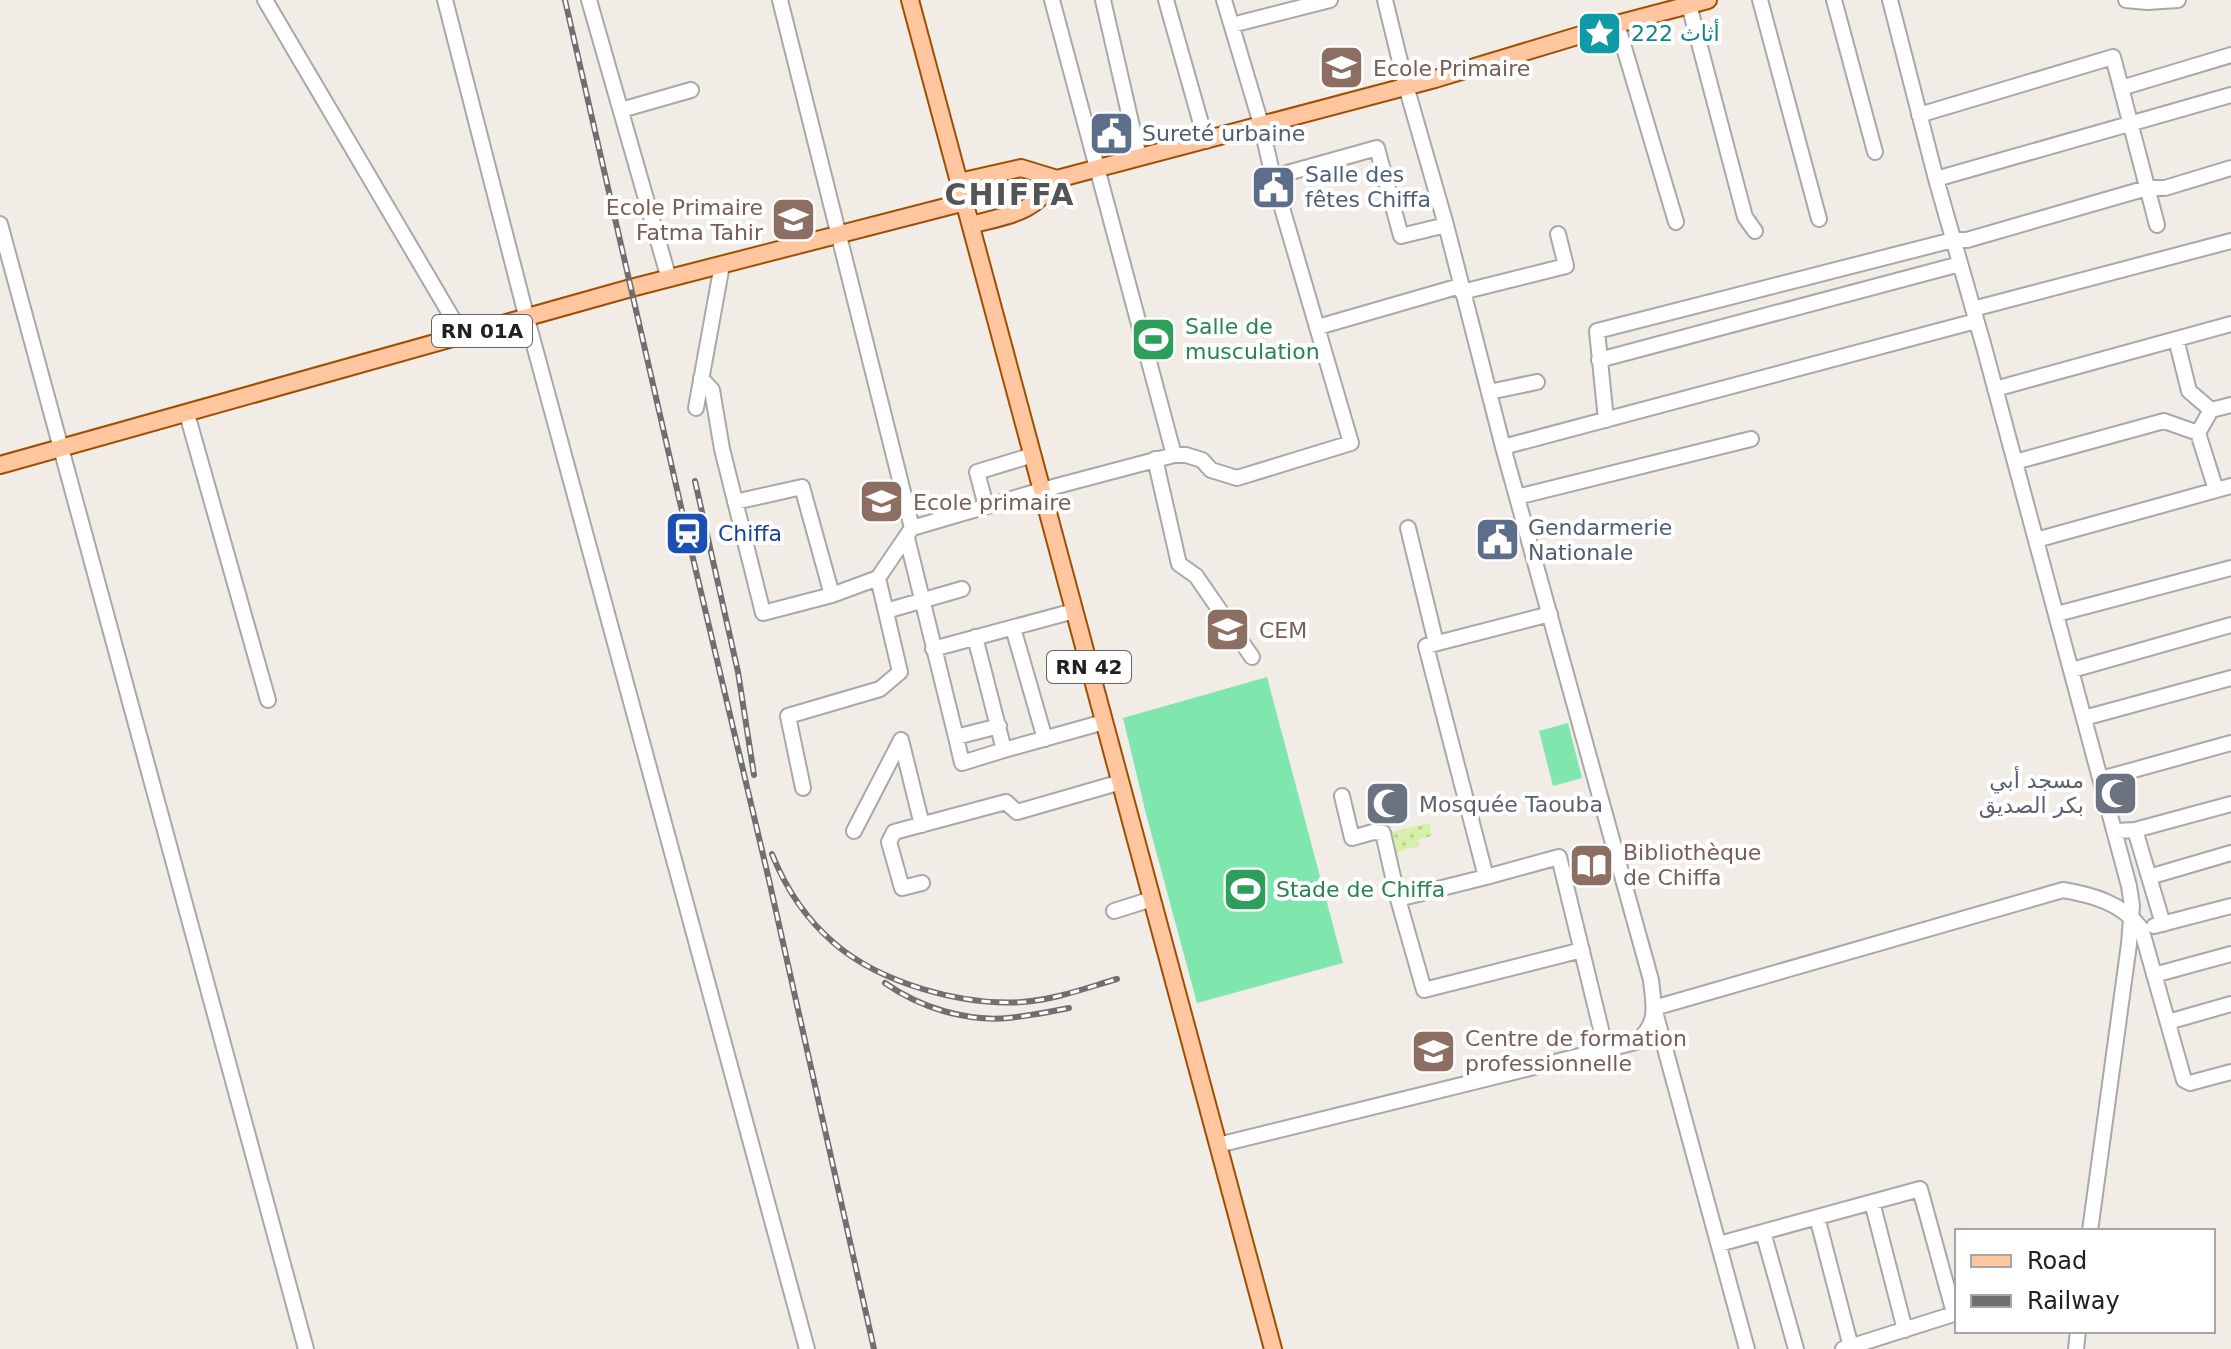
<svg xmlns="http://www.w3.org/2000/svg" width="2231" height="1349" font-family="'DejaVu Sans',Vazirmatn,sans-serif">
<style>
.grass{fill:url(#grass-dots)}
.pitch{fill:#7fe7ae}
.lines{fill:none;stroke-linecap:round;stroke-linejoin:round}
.minor-casing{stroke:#a8a8a8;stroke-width:18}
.major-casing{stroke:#9e5000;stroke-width:20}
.minor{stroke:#fff;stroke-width:14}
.major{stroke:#ffc69f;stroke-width:16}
.rail-casing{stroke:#6f6f6f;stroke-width:6}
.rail{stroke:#fff;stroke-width:3;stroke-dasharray:9;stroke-linecap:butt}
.labels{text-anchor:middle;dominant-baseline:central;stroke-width:8;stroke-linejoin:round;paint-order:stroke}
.shield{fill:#fff;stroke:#646464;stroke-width:2}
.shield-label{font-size:20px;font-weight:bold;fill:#212121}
.culture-label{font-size:22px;fill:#0d838f;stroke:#fff;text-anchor:start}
.education-label{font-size:22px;fill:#785e54;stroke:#fff;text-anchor:start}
.service-label{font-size:22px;fill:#4e5e75;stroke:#fff;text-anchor:start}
.leisure-label{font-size:22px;fill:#27864d;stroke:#fff;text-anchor:start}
.transit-label{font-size:22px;fill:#164399;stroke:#fff;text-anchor:start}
.worship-label{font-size:22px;fill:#5b616d;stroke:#fff;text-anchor:end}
.district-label{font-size:30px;font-weight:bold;letter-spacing:2px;fill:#545454;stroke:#fff}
</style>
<defs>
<pattern id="grass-dots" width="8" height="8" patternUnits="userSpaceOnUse" patternTransform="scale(2)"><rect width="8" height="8" fill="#d7efa9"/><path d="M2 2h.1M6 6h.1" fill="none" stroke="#b8cd91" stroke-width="1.8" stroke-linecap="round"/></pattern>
</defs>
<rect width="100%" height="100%" fill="#f2ece7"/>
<path class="grass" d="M1429 823 1432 836 1418 840 1419 846 1397 852 1392 832Z"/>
<path class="pitch" d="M1267 677 1343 963 1197 1003 1146 814 1123 718Z
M1568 723 1582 778 1553 786 1539 731Z"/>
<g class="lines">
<defs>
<path id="minor" d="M265 0 463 336
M445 0 527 319 807 1349
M589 0 669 279
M780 0 912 528 1042 490 1174 455H1186L1202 460 1211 470 1237 478 1351 443 1273 177 1261 124 1224 0
M1052 0 1174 455
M1103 0 1139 157
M1166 0 1206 141
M1760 0 1819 219
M1834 0 1875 152
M1890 0 1936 179 1984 347 2129 886 2132 906 2129 944 2090 1231
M2126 0 2147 2 2178 0
M1689 5 1745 217 1755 231
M1617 24 1676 222
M1232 25 1330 0
M2121 88 2231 55
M621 110 691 90
M1919 115 2113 57 2157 225
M1273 177 1377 148 1401 236 1446 225
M1936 179 2231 95
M0 224 306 1349
M1462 292 1566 266 1558 234
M1973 309 2231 241
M1318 327 1460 286
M2176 339 2189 391 2211 410 2198 433 2216 490
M1599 360 1960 264
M701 378 712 390 722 449 763 613 832 595 878 578 912 528
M1995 389 2231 324
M1489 392 1537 382
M696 408 722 265
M2211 410 2231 405
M187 414 268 700
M1606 420 1597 331 1953 240H1967L2147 188H2165L2231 168
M1503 447 1976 321
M1155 459 1179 564 1196 576 1252 657
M2015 462 2164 421 2198 433
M1517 497 1751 439
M735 502 802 487 832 595
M986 506 977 472 1033 455
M1408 528 1436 643
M907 538 956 737 999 726
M2036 540 2231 486
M886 611 962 589
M1550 614 1426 646 1486 877 1559 857 1606 1050
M2057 614 2231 568
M1013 628 1045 739
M975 637 1004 750 1104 722
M933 649 1074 611
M2072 670 2231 625
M2084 718 2231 678
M956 737 962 763 1004 750
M901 740 922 825
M2101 779 2231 743
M803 788 788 716 880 689 900 672 878 578
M1342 796 1352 838 1373 832 1383 833 1398 899
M2135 830 2163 924
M854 831 901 740
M2115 831 2135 830 2231 804
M1486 877 1398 899 1424 990 1582 950
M2149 877 2231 853
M922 883 902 888 889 842 894 832 1006 802 1017 812 1121 782
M1114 911 1152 899
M2154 926 2231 906
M2154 975 2231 954
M2168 1022 2231 1004
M1218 1145 1636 1042C1659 1023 1654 1008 1651 980L1503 447 1446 225 1406 86 1385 0
M1872 1202 1905 1330
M1817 1217 1851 1347
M1763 1232 1796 1349
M1719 1244 1920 1189 1954 1313
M1747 1349 1654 1008 2063 890C2093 895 2121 903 2141 928L2184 1080 2190 1083 2231 1072
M1843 1349 1957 1313
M2076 1349 2078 1331"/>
<path id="major" d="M910 0 1273 1349
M959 182 1021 168 1057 179
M971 225C1011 214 1031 215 1057 179L1435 79 1617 24 1708 0
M0 465 631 288 965 202"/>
</defs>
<use href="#minor" class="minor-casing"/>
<use href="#major" class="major-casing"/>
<use href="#minor" class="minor"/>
<use href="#major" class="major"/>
<defs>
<path id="rail" d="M565 0 687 533 769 880 874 1349
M695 481 738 672 754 775
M772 854C786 889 806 919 834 943 880 983 962 1006 1022 1002 1054 1000 1086 988 1117 979
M885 983C919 1007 966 1022 1008 1018 1028 1016 1049 1012 1069 1008"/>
</defs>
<use href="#rail" class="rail-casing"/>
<use href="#rail" class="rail"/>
</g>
<defs>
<symbol id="sight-square" viewBox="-11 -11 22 22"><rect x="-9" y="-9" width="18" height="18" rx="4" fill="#0f9aa8" stroke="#fff"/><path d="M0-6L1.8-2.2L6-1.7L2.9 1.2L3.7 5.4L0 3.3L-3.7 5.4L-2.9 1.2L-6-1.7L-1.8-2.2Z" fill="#fff"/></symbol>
<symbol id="school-square" viewBox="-11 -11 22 22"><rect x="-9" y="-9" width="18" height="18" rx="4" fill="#8d6e63" stroke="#fff"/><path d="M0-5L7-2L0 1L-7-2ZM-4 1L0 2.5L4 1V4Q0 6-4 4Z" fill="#fff"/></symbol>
<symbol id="civic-square" viewBox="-11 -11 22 22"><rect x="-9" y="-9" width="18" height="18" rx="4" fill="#5c6f8a" stroke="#fff"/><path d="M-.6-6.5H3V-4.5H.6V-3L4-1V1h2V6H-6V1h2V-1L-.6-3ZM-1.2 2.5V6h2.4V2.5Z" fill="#fff"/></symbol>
<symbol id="stadium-square" viewBox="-11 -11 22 22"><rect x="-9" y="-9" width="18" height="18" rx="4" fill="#2e9e5b" stroke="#fff"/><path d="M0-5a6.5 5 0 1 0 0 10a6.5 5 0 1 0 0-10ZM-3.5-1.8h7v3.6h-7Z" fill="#fff"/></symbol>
<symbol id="station-square" viewBox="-11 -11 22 22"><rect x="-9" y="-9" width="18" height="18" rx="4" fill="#1a4fb4" stroke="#fff"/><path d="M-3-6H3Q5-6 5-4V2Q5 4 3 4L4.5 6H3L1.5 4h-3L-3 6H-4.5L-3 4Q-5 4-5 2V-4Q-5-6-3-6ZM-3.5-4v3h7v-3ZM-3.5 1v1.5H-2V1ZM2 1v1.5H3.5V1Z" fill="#fff"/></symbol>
<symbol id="mosque-square" viewBox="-11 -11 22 22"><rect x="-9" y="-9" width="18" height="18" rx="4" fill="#6b7280" stroke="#fff"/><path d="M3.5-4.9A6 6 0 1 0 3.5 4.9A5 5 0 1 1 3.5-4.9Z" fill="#fff"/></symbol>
<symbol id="library-square" viewBox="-11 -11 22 22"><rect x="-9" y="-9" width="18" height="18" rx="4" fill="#8d6e63" stroke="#fff"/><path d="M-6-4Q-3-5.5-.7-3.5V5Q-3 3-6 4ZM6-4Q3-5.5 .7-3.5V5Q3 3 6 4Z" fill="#fff"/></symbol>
</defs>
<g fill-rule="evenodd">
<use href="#sight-square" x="1574" y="8" width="51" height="51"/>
<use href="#school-square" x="1316" y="42" width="51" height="51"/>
<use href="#civic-square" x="1086" y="108" width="51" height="51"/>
<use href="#civic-square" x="1248" y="162" width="51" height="51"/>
<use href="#school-square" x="768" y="194" width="51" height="51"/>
<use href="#stadium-square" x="1128" y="314" width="51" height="51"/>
<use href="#school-square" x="856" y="476" width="51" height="51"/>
<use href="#station-square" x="662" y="508" width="51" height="51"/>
<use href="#civic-square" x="1472" y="514" width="51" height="51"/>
<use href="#school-square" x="1202" y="604" width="51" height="51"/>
<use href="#mosque-square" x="2090" y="768" width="51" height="51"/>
<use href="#mosque-square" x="1362" y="778" width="51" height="51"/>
<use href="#library-square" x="1566" y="840" width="51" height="51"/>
<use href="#stadium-square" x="1220" y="864" width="51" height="51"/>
<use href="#school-square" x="1408" y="1026" width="51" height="51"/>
</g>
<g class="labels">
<g class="shield">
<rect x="432" y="315" width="100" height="32" rx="6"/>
<rect x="1047" y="651" width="84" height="32" rx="6"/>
</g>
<g class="shield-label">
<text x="482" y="331">RN 01A</text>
<text x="1089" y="667">RN 42</text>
</g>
<g class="culture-label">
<text x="1631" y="33">أثاث 222</text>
</g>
<g class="education-label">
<text x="1373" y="68">Ecole Primaire</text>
<text x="763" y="207" text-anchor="end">Ecole Primaire<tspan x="763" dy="25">Fatma Tahir</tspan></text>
<text x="913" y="502">Ecole primaire</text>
<text x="1259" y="630">CEM</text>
<text x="1623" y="852">Bibliothèque<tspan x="1623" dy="25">de Chiffa</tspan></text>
<text x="1465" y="1038">Centre de formation<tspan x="1465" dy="25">professionnelle</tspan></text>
</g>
<g class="service-label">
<text x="1142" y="133">Sureté urbaine</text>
<text x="1305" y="174">Salle des<tspan x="1305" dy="25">fêtes Chiffa</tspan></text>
<text x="1528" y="527">Gendarmerie<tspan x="1528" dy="25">Nationale</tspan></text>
</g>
<g class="leisure-label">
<text x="1185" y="326">Salle de<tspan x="1185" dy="25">musculation</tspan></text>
<text x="1276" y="889">Stade de Chiffa</text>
</g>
<g class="transit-label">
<text x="718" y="533">Chiffa</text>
</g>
<g class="worship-label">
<text x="2084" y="780">مسجد أبي<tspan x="2084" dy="25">بكر الصديق</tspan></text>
<text x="1419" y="804" text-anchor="start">Mosquée Taouba</text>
</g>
<g class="district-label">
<text x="1010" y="194">CHIFFA</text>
</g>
</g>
<rect x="1955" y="1229" width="260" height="104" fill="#ffffff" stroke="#a6a6a6" stroke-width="2"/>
<rect x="1971" y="1255" width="40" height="12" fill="#ffc69f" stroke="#a6a6a6" stroke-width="2"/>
<text x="2027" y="1269" font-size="24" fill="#212121">Road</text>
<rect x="1971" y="1295" width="40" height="12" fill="#6f6f6f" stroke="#a6a6a6" stroke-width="2"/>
<text x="2027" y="1309" font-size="24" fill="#212121">Railway</text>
</svg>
